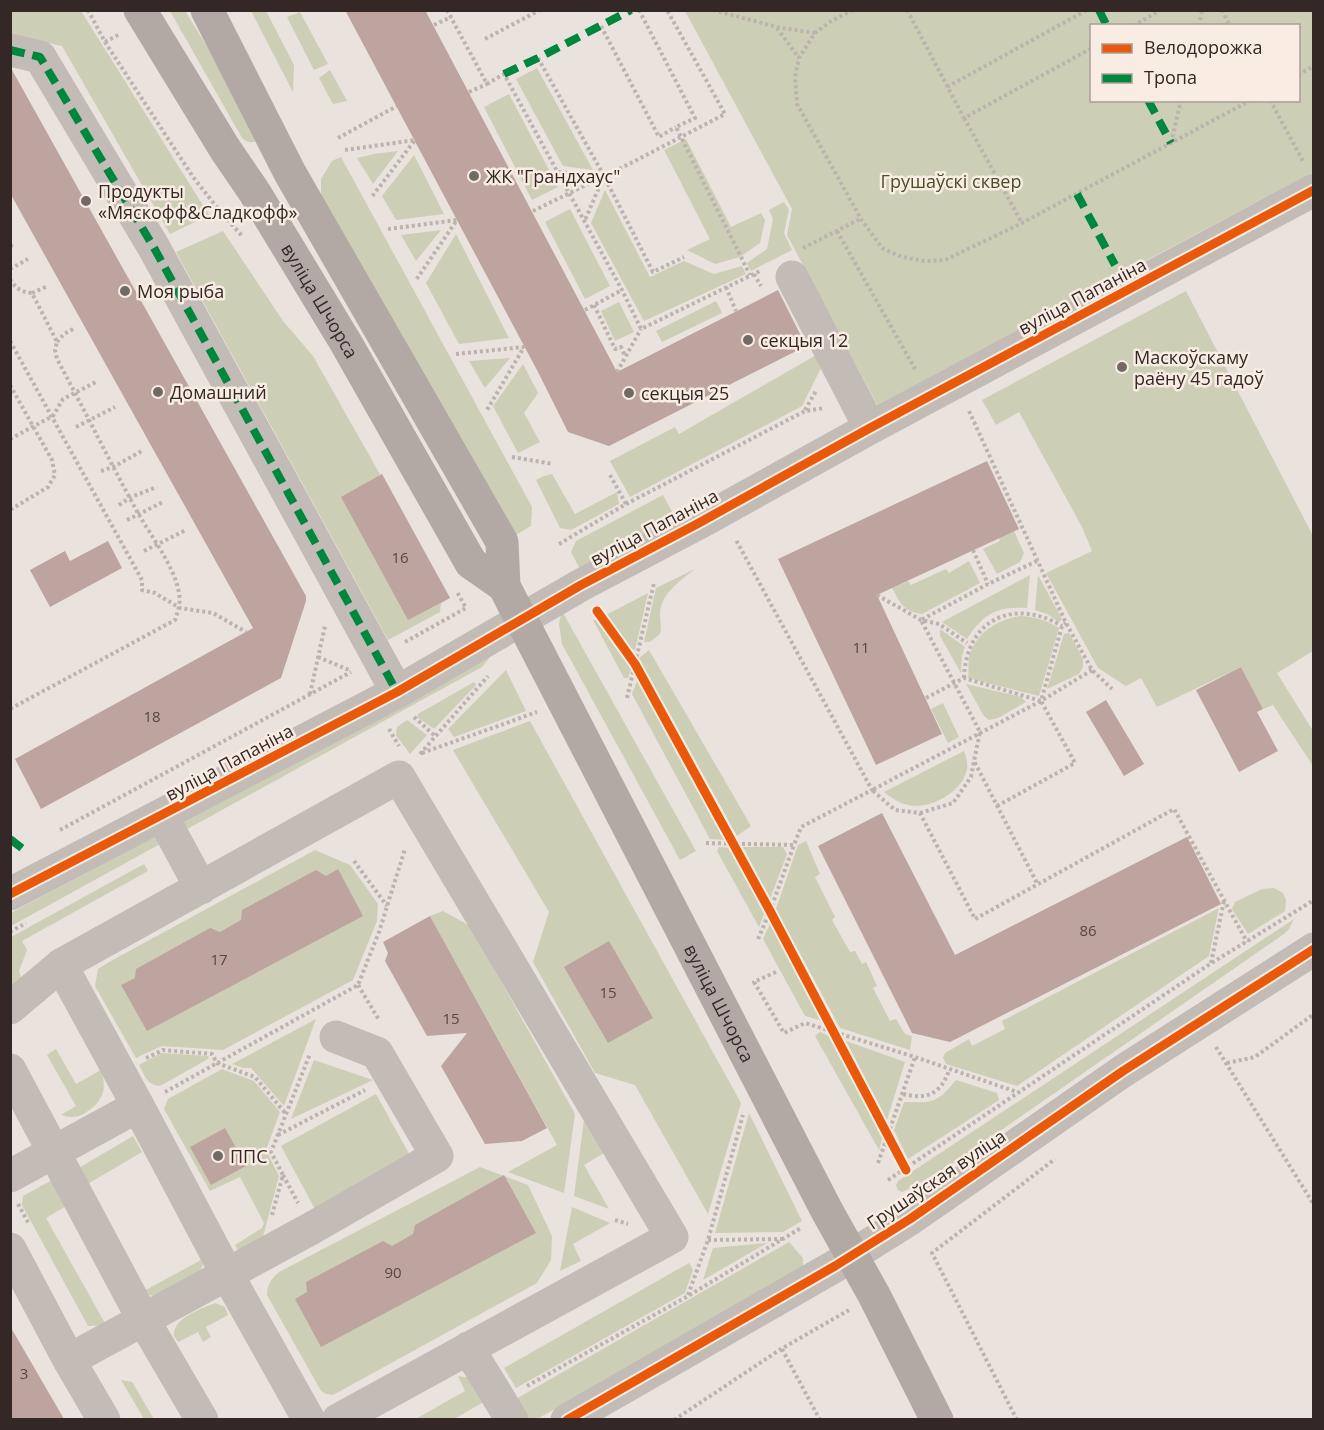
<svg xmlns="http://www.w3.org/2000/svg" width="1324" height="1430" font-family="'Open Sans',sans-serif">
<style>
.green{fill:#cdceb6;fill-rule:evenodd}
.building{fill:#bda49f}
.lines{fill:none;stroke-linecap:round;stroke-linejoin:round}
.path{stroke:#bcb3af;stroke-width:4;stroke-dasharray:3 3;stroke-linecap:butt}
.minor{stroke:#c3bbb6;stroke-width:33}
.major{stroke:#b2a9a5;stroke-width:33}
.quiet{stroke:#00873e;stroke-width:8;stroke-dasharray:15 8;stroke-linecap:butt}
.cycleway-casing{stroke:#f8ece3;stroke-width:13}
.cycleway{stroke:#e8590c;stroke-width:9}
.poi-dot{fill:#736965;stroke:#f8ece3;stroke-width:2}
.labels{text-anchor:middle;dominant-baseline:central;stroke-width:5;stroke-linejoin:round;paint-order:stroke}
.number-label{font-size:15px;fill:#564744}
.poi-label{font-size:18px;fill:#332825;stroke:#f8ece3;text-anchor:start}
.park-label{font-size:18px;fill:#475029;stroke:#f8ece3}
.street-label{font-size:18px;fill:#332825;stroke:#f8ece3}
</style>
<rect width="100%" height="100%" fill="#eae2dd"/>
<path class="green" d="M11 11H81L209 215 170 234 62 46 11 35Z
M170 11H185L259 130 256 141C251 144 246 142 242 138Z
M251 11H266L294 65 293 92Z
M685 11H1313V172L1134 267 1100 287 879 408 787 235 792 209ZM1092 26H1298V100H1092Z
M300 12 328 64 314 70 287 17Z
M537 68 593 170 563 166 516 79Z
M330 70 347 101 333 104 319 78Z
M509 94 558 187 532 200 484 107Z
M686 139 731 227 761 213 765 220 760 243 740 257 715 264 687 250 710 239 664 150Z
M398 151 373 184 357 158 374 154Z
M414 155 444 214 396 220 382 196Z
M341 157 532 507 531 526 514 536 321 199V179L332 161Z
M605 190 650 277 684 261 714 274 742 266 746 274 644 321 591 223Z
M784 202 789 210 784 233 792 250 751 271 747 263 767 249 773 219 769 210Z
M570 209 610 286 585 299 545 222Z
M441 230 416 261 401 235Z
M223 231 283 321 313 356 450 598 441 603 440 612 388 640 176 252Z
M456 234 509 338 459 344 426 283Z
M1186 291 1313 536V651L1277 673 1313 731V766L1273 705 1263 709 1241 667 1157 707 1141 678 1126 686 1098 668 1046 573 1092 551 1082 527 1019 412 996 425 982 400Z
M716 301 722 313 662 342 656 331Z
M619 302 634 332 615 341 601 311Z
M818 354 824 362 802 406 630 497 610 461 675 427 679 434Z
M510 358 485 388 469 361Z
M523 364 538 393 524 413 540 442 518 453 493 406Z
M552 474 575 514 617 492 619 504 571 530 560 528 536 480 544 476Z
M663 495 676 519 580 569 571 552 576 541Z
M1014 531 1024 553 1020 562 997 574 983 549 1000 541 999 538Z
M969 561 980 583 922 614C903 611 901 604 892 588L908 581 911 585 946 569 949 573Z
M695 569C680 581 661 593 660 614 660 621 662 627 660 634L650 642H644L656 588Z
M1030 575 1027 608C997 606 983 614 967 639L942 622Z
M1038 575 1062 619 1059 622 1047 614 1035 610Z
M648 593 635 650 628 648 606 615Z
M562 611 696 851 680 860 562 644 559 624Z
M1021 616C1036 617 1046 620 1059 628L1039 696 968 678C969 671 968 664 969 658 975 633 997 619 1021 616Z
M593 620 599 621 632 667 628 678H624Z
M940 629 965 647 962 656 961 673 940 636Z
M1069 633 1083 659V667L1079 674 1047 689 1064 634Z
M649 650 751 826 737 836 639 658Z
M490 657 482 667 11 926V913Z
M506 670 526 711 454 737 448 729Z
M638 678 726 840 710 839 632 694Z
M474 682 476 685 434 729 417 717 418 714Z
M966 684 1021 697 1026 702 998 718 989 720 984 716Z
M943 703 959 737 948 743 931 709Z
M407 720 427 735 410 754 396 735 397 727Z
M530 721 741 1103 708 1214 635 1085 595 1073 533 962 549 912 453 750Z
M964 751C966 757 968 762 967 769 963 792 930 810 908 805 898 803 892 798 884 792Z
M806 841 820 874 815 877 835 917 832 920 850 952 855 951 862 964 866 962 877 986 873 988 890 1021 896 1019 905 1034 912 1036 910 1050 840 1028 776 909 798 845Z
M719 847 730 848 764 914 759 927 717 851Z
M743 847H783L787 854 770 899Z
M315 850 350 865 378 904 377 921 353 980 223 1050 162 1046 136 1058 95 986 98 969 109 962Z
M144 864 148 871 22 941 27 950 19 971 22 981 11 989V937Z
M1274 888 1283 893 1286 900 1285 911 1248 934 1232 909 1235 902 1262 889Z
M1219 908 1209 956 1017 1086 946 1064 943 1058 945 1053 969 1039 972 1046 1005 1029 1002 1021Z
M443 911 470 926 575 1114 564 1193 508 1172 557 1145 430 916Z
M1294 919 1289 929 1284 934 958 1160 911 1188 902 1192 898 1190 896 1185 898 1181Z
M770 924 823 1021 805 1016 763 939Z
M316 1019 284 1106 251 1068H243L232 1064Z
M820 1032 831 1037 883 1135 879 1150 815 1036Z
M846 1041 905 1062 887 1120Z
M56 1049 76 1084 101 1070C107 1088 104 1100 88 1111 78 1118 72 1118 61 1115L76 1106 47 1055Z
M161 1053 209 1056 208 1059 160 1086C147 1085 145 1076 139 1065Z
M314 1060 373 1080 291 1119Z
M222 1069 254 1081 280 1112 266 1150 279 1176 261 1244 241 1255 235 1245 262 1228 264 1223 240 1177 210 1191 164 1109 168 1099Z
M956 1080 997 1093 999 1100 908 1159 894 1130 904 1102C933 1103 937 1103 956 1080Z
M376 1094 412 1159 316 1211 281 1146Z
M749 1113 802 1221 783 1232 715 1233Z
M584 1120 604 1153 584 1165 609 1209 574 1196Z
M133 1136 142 1152 86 1185 77 1169Z
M480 1167 528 1185 552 1236 551 1260 537 1283 333 1395 326 1394 321 1391 267 1295C267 1285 271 1279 279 1272Z
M52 1180 68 1205 46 1218 106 1325 88 1326 22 1205 23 1196Z
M572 1207 610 1223 573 1244 581 1261 560 1271Z
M789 1242 803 1258V1270L537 1419H517L507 1404Z
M767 1243 703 1280 713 1248Z
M201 1260 203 1264 200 1272 155 1296 149 1295 144 1291Z
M689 1263 693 1270 685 1293 516 1388 504 1368Z
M215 1303 225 1307 228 1315 206 1327 211 1337 203 1342 198 1332 178 1342 174 1336C174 1333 174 1329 176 1327 182 1315 203 1308 215 1303Z
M458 1376 477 1379 489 1399 454 1419 414 1420 465 1391Z
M121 1380 132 1382 154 1419H144Z"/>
<path class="building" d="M345 10H425L617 372 778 290 806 346 609 446 568 432 538 372Z
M10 69 12 70 306 596V601L281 678 41 809 15 759 253 628 10 193Z
M987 461 1019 529 877 595 942 734 876 765 778 559Z
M382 474 450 598 408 620 341 497Z
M108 541 122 568 50 607 30 570 65 551 70 561Z
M1241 667 1263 709 1257 712 1278 751 1239 772 1196 690Z
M1106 700 1144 764 1124 776 1086 712Z
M882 813 955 955 1187 837 1221 904 950 1042 912 1033 818 846Z
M338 869 363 916 147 1031 121 985 135 978 136 969 210 928 220 932 241 920 242 910 316 870 326 876Z
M430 916 547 1128 522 1141 485 1144 441 1066 467 1033 427 1036 385 961 388 953 383 942Z
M609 941 653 1018 608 1043 564 967Z
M225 1128 246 1166 211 1185 190 1147Z
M504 1175 536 1233 321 1347 295 1299 307 1292 306 1282 383 1241 392 1246 413 1234 415 1225Z
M10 1326 64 1419H10Z"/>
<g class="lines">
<path class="path" d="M88 10 105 42 193 177 219 210 243 237
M447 10 487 84 504 74 622 290 641 329 762 270
M639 10 695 118 676 127 750 275
M713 10 777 27 815 33
M853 10 831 21 815 33 799 58 795 77 797 104 861 219 882 248 902 257 925 261 945 260 1022 223 1251 100
M907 10 964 118 1092 48
M1222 10 1230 26
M434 25 451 17
M601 26 659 137 676 127
M1133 26 1161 10
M1199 26 1202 10
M777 28 799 58
M485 39 540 10
M105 42 120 34
M538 58 604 176 653 272 684 257
M1298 75 1314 66
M947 87 1087 10
M469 92 487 84
M1270 100 1304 163
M964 118 1022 223
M338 138 397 106
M1171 143 1181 100
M345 150 415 140 371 198
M558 172 604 176 585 220
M533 211 635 161 725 114 667 10
M388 229 457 220 416 280
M837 231 915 369
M10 246 15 244
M803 248 860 219
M10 269 28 259
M754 274 761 286
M10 279C15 288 21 292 32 293L57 342 55 350 57 359C85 411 111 464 139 515 152 537 175 568 179 593 181 603 178 611 175 620L10 709
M726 287 736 311
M32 293 48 286
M594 305 615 349 621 347 625 356
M585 310 622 290
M10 341 142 580V590L155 593 180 608 213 613 246 632
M57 342 64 334 75 328
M456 354 524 347 487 410
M617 372 641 329
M10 385 52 460 55 475 48 487 10 510
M805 410 816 391
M969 411 1066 623 1092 670 1112 689
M76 427 115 407
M10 439 53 416 63 399 96 382
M512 457 553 464
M101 471 113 467 142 451
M610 475 626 504
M119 505 131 497 157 487
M127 520 163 502
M559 544 626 504 805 411 825 408
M973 550 988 584
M144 551 186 530
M1037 561 988 584 921 620 980 732 974 761 1038 885
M877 595 921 620 939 624 967 643
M405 642 466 608 457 592
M318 657 349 670
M1092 670 1041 701 872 790 895 810 920 813 975 919 1174 809 1247 942
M964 678C966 620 1013 597 1062 626
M310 694 325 626
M627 698 654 583
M926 698 964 678 1041 701 1062 626 1066 623
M414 717 435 736
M389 729 399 746
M422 753 537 712
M420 754 488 676
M997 806 1075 763 1041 701
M920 813 953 803 971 777 974 761
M60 830 351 672
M706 843 794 845 801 827 872 790 736 540
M354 861 387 906
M10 932 26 923
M758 939 770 911 794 845
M1211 963 1224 901
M776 972 754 982 784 1033 805 1023 915 1057 1017 1092
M358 985 379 1020
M1216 1047 1314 1205
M146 1058 163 1050 212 1054 217 1063 255 1077 286 1114
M1227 1063 1255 1057 1314 1014
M165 1092 358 985 379 932 405 849
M903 1094C927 1100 941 1094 949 1070
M278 1135 365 1090
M878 1163 915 1057
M283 1175 298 1203
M888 1180 1210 964 1314 900
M18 1204 29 1224
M272 1215 283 1175 271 1152 310 1054
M615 1220 628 1224
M708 1240 782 1239
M688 1295 708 1240 743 1115
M782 1349 820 1420
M527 1386 688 1296 801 1228
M674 1420 781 1349 849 1310
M1017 1420 932 1253 1055 1159"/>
<path class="minor" d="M10 50 40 57 153 246 397 692
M792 277 870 428
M162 816 201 888
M10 894 397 692 581 585 697 524 870 428 1314 190
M10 1008 61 965
M10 1070 143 1319 202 1420
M10 1176 138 1106
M10 1249 69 1360 104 1420
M468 1348 512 1420
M69 1360 312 1228 437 1156 377 1053 336 1037
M309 1420 227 1274 138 1106 61 965 399 777 672 1237 338 1420
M567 1420 835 1266 910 1219 1123 1071 1314 949"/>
<g class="major">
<path id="s1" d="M140 10 225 149 255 193 346 343 471 563 504 586"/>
<path id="s2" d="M207 10 290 173 502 542 504 586 827 1211 874 1295 937 1420"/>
</g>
<path class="quiet" d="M1099 10 1107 26
M10 50 40 57 153 246 397 692
M504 74 538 58 631 10
M1148 100 1171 143
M1077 194 1115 265
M10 839 23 849"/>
<defs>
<path id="cycleway" d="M597 611 635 664 770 911 906 1170
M10 894 397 692 581 585 697 524 870 428 1314 190
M567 1420 835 1266 910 1219 1123 1071 1314 949"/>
</defs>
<use href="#cycleway" class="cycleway-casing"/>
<use href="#cycleway" class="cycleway"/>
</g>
<g class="poi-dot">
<circle cx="474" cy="176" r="6"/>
<circle cx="86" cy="201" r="6"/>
<circle cx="125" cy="291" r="6"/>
<circle cx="748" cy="340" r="6"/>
<circle cx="1122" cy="367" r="6"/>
<circle cx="158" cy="392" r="6"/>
<circle cx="629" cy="393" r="6"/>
<circle cx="218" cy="1156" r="6"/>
</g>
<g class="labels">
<g class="number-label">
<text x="400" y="557">16</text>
<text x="861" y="647">11</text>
<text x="152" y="716">18</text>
<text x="1088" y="930">86</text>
<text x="219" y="959">17</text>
<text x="608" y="992">15</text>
<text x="451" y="1018">15</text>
<text x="393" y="1272">90</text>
<text x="24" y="1373">3</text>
</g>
<g class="poi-label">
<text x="486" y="176">ЖК "Грандхаус"</text>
<text x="98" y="191">Продукты<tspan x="98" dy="21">«Мяскофф&amp;Сладкофф»</tspan></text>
<text x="137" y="291">Моя рыба</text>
<text x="760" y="340">секцыя 12</text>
<text x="1134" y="357">Маскоўскаму<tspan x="1134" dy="21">раёну 45 гадоў</tspan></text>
<text x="170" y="392">Домашний</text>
<text x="641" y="393">секцыя 25</text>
<text x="230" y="1156">ППС</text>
</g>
<g class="park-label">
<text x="951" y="181">Грушаўскі сквер</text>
</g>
<g class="street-label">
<text transform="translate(1082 296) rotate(-28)">вуліца Папаніна</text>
<text stroke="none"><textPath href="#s1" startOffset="342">вуліца Шчорса</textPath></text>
<text transform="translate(654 527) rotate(-28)">вуліца Папаніна</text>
<text transform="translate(229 762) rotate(-28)">вуліца Папаніна</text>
<text stroke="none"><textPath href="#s2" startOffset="1122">вуліца Шчорса</textPath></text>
<text transform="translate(936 1179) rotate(-34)">Грушаўская вуліца</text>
</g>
</g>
<rect width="1324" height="1430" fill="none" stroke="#332825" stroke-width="24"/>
<rect x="1090" y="24" width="210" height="78" fill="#f8ece3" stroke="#a99e97" stroke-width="1.5"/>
<rect x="1102" y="44" width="30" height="9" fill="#e8590c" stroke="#a99e97" stroke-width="1.5"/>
<text x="1144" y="54" font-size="18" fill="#332825">Велодорожка</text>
<rect x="1102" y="74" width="30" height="9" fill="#00873e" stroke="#a99e97" stroke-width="1.5"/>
<text x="1144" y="84" font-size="18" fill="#332825">Тропа</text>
</svg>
